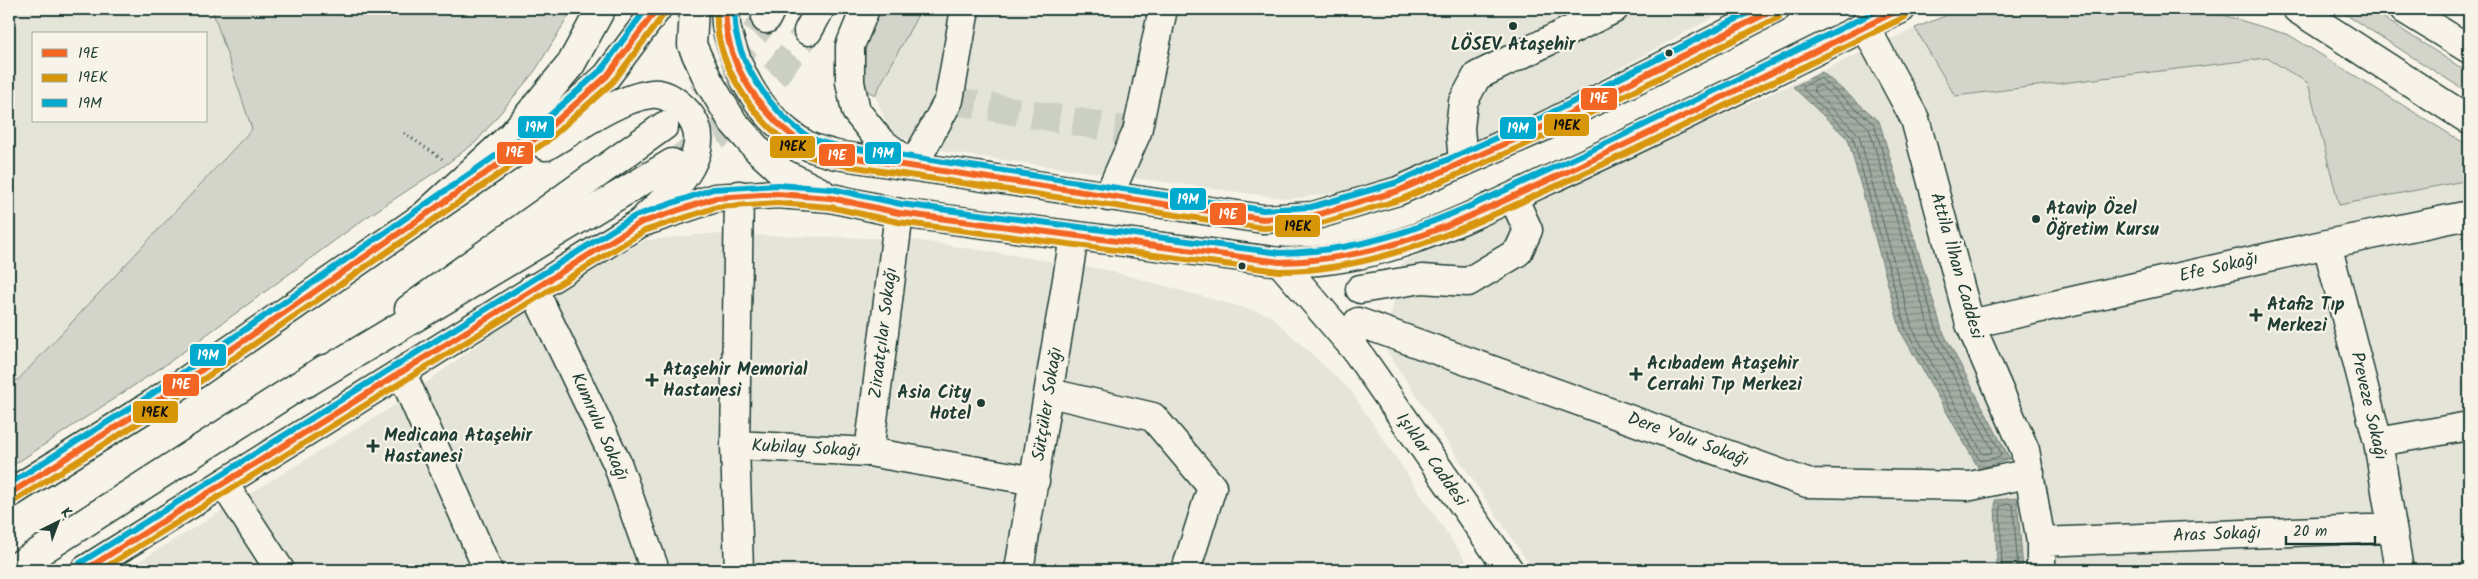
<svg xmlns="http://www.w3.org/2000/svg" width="2478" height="579" font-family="Kalam,sans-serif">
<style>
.built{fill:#e5e4d9;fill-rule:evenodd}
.green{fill:#d3d5ca;stroke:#79897f}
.water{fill:url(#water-rules);stroke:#6f8077}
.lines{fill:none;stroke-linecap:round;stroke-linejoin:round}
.shore{stroke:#546a60;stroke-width:1}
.minor-tunnel{stroke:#cccfc4;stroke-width:28;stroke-dasharray:28 14;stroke-linecap:butt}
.major-tunnel{stroke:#cccfc4;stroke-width:28;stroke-dasharray:28 14;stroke-linecap:butt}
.highway-tunnel{stroke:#cccfc4;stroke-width:28;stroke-dasharray:28 14;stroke-linecap:butt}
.minor-casing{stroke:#1f3d34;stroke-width:31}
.major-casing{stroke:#1f3d34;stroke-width:31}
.highway-casing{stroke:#1f3d34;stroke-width:31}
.path{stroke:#1f3d34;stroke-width:3;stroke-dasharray:1 4;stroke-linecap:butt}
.minor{stroke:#f7f3e8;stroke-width:28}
.major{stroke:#f7f3e8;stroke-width:28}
.highway{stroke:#f7f3e8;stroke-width:28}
.bus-1-casing{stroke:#f7f3e8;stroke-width:10}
.bus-2-casing{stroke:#f7f3e8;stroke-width:10}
.bus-3-casing{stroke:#f7f3e8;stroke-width:10}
.bus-1{stroke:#f26522;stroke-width:6}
.bus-2{stroke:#d79608;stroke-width:6}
.bus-3{stroke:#00a9ce;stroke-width:6}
.poi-dot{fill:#1f3d34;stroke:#f7f3e8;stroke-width:2}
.labels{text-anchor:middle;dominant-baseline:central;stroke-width:4.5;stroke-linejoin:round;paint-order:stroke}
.poi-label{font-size:18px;font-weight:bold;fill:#1f3d34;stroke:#f7f3e8;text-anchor:start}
.street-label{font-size:18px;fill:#1f3d34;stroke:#f7f3e8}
.line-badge{stroke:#f7f3e8;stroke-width:2}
.badge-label{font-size:14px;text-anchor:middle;font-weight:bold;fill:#fff}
.pale-badge-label{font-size:14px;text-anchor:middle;font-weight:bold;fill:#111}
</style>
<defs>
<pattern id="water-rules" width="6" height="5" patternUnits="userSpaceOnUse" patternTransform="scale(1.25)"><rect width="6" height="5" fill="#a4ada3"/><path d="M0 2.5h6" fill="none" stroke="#858e86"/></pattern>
</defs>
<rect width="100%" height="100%" fill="#f7f3e8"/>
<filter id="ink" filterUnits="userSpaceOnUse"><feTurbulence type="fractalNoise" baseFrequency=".02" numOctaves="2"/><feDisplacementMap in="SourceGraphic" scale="10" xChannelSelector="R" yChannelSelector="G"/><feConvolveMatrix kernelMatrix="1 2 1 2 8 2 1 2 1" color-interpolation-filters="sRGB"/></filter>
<g filter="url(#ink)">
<path class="built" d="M9 9H212L252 128 18 380 9 381ZM34 34H206V121H34Z
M921 9H1728L1410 183 1289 199 952 153 891 134 875 95Z
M1915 28 1955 96 2267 58 2308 83 2339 205 2469 180V570H1533L1384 347 1402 262Z
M709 234 908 239 1107 270 1270 315 1350 390 1472 570H125L400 402 540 299 646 240Z"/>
<path class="green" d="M212 9H573L535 71 477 141 440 169 364 219 168 363 9 468V381L18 380 252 129Z
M880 9H921L875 95 863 89 865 47Z
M1962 9H2203L2289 35 2469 146V180L2339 205 2308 83 2267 58 1955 96 1915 28Z
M2337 9H2370L2469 73V93Z"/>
<path class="water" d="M1822 72 1879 121 1942 330 2010 459 1979 469 1901 332 1848 139 1793 87Z
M2017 498 2023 570H1997L1995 500Z"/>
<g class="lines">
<path class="shore" d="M1820 78 1874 124 1937 332 2001 453 2000 457 1980 461 1906 330 1853 137 1803 89 1804 86Z
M1821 86 1869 128 1931 334 1992 449 1991 453 1983 454 1912 328 1859 135 1814 91V87Z
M2002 570 2000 506 2010 504 2013 506 2018 570"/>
<path class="minor-tunnel" d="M949 100 1137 132"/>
<path class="major-tunnel" d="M667 124 720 79 766 19"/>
<path class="highway-tunnel" d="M680 158 718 135 775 75 808 31"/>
<defs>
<path id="minor" d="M1865 26 1915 119 1970 324 2025 450 2041 542V570
M1463 162 1460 128 1463 102 1477 76 1614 9
M913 166 949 100 965 9
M739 195 735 445 869 452 1035 481
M1108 197 1137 132 1163 9
M2327 244 2378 442 2399 570
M1280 262 1355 349 1509 570
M533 288 617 463 655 570
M1360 289 1422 279 1468 282 1518 252 1528 230 1513 197
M1358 322 1807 483 1971 486 2030 473
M1970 324 2327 244 2469 215
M402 373 488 570
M1050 393 1153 417 1212 487 1186 570
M2378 442 2469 426
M735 445 739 570
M869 452 899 213
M224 484 280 570
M2041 542 2392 528
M1019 570 1074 237"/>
<path id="major" d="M694 9 692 45 709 82 733 122 758 150 783 173 821 192
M726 9C724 24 728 35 733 50 746 91 769 123 806 145 815 150 827 152 836 155L1263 219 1313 216 1398 191 1543 127 1775 9
M2297 9 2469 120
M2404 9 2469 49
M766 19 771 9
M546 146C579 127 613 100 651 94 664 92 675 100 684 109 723 147 672 193 644 219
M409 309 664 126
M9 494 154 403 542 134 607 76 657 9
M11 570 325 369
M85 570 640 223 715 198 777 194 831 198 899 213 1280 262C1375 266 1460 221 1544 182 1665 128 1782 66 1901 9"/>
<path id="highway" d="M865 9 850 46V82L856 111 880 141 913 166
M808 31 820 9
M427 213 512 135 571 64 601 9
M306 383 672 163"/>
</defs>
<use href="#minor" class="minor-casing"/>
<use href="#major" class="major-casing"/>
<use href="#highway" class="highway-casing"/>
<path class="path" d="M404 133 444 160"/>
<use href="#minor" class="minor"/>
<use href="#major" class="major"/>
<use href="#highway" class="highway"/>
<defs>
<path id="bus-1" d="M726 9C722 59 764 122 807 145 816 150 826 152 836 155L1263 219 1313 216 1398 191 1543 127 1775 9
M9 494 154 403 542 134 607 76 657 9
M85 570 640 223 715 198 777 194 831 198 899 213 1280 262C1389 260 1465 218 1562 174 1676 122 1788 64 1901 9"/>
<path id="bus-2" d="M717 9C713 62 757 127 802 153 812 158 824 161 835 164L1263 228 1315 225 1402 199 1547 135 1779 17
M14 501 159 410 547 141 613 82 664 14
M101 570 644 231 717 207 777 203 830 207 898 222 1279 271C1383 271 1472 224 1565 182 1679 130 1791 72 1905 17"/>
<path id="bus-3" d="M735 10C731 56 771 113 809 137 818 142 828 144 838 146L1263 210 1311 207 1395 183 1539 119 1756 9
M9 484 149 396 537 127 601 70 646 9
M80 563 635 216 713 189 778 185 832 189 901 204 1280 253C1387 251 1461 210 1555 167 1665 117 1773 61 1881 9"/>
</defs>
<use href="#bus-1" class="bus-1-casing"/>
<use href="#bus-2" class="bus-2-casing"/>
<use href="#bus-3" class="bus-3-casing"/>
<use href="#bus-1" class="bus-1"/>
<use href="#bus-2" class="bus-2"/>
<use href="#bus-3" class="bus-3"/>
</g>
</g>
<g class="poi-dot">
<circle cx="1513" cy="26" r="5"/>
<circle cx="1669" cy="53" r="4.5"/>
<circle cx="2036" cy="219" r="5"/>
<circle cx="1242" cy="266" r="4.5"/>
<path d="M2253.5 307.5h5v5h5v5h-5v5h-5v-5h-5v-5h5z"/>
<path d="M1633.5 366.5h5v5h5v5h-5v5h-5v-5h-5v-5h5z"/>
<path d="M649.5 372.5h5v5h5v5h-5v5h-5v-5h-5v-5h5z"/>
<circle cx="981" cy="403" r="5"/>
<path d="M370.5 438.5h5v5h5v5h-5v5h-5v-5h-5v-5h5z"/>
</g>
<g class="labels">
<g class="poi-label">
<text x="1513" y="45" text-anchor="middle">LÖSEV Ataşehir</text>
<text x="2046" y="209">Atavip Özel<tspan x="2046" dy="21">Öğretim Kursu</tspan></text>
<text x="2267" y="305">Atafiz Tıp<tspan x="2267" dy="21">Merkezi</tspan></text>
<text x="1647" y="364">Acıbadem Ataşehir<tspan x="1647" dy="21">Cerrahi Tıp Merkezi</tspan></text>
<text x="663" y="370">Ataşehir Memorial<tspan x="663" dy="21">Hastanesi</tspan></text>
<text x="971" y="393" text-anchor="end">Asia City<tspan x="971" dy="21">Hotel</tspan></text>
<text x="384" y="436">Medicana Ataşehir<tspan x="384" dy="21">Hastanesi</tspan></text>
</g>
<g class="street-label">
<text transform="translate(1956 266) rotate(74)">Attila İlhan Caddesi</text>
<text transform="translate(2219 268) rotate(-13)">Efe Sokağı</text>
<text transform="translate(884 333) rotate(-83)">Ziraatçılar Sokağı</text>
<text transform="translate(1048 404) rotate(-81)">Sütçüler Sokağı</text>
<text transform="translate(2368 406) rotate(77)">Preveze Sokağı</text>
<text transform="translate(599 427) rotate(66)">Kumrulu Sokağı</text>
<text transform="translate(1688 440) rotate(20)">Dere Yolu Sokağı</text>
<text transform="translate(806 449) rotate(3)">Kubilay Sokağı</text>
<text transform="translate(1431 460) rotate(55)">Işıklar Caddesi</text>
<text transform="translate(2217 535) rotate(-2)">Aras Sokağı</text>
</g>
</g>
<g class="line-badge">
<rect x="1580" y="87" width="38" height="24" rx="5" fill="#f26522"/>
<rect x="1543" y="113" width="47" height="24" rx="5" fill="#d79608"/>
<rect x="517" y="115" width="38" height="24" rx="5" fill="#00a9ce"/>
<rect x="1499" y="116" width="38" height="24" rx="5" fill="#00a9ce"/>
<rect x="769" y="135" width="47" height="24" rx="5" fill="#d79608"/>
<rect x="496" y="141" width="38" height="24" rx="5" fill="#f26522"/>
<rect x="864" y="141" width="38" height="24" rx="5" fill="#00a9ce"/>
<rect x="818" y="143" width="38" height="24" rx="5" fill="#f26522"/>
<rect x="1169" y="187" width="38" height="24" rx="5" fill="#00a9ce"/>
<rect x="1209" y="202" width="38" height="24" rx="5" fill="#f26522"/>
<rect x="1274" y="214" width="47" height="24" rx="5" fill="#d79608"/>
<rect x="189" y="343" width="38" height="24" rx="5" fill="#00a9ce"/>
<rect x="162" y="373" width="38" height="24" rx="5" fill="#f26522"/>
<rect x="132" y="400" width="47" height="24" rx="5" fill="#d79608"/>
</g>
<g class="badge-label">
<text x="1599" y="103">19E</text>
<text x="536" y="132">19M</text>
<text x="1518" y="133">19M</text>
<text x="515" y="157">19E</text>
<text x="883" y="158">19M</text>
<text x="837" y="160">19E</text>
<text x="1188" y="204">19M</text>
<text x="1228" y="219">19E</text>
<text x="208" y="360">19M</text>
<text x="181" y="389">19E</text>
</g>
<g class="pale-badge-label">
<text x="1567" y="130">19EK</text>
<text x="793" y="151">19EK</text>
<text x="1298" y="231">19EK</text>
<text x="155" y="417">19EK</text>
</g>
<rect width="2478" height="579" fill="none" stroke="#f7f3e8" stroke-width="30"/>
<rect x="15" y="15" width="2448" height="549" fill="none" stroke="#1f3d34" stroke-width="2" filter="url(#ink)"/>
<rect x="32" y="32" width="175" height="90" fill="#f7f3e8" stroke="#a1aaa0"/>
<rect x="42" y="49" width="25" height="8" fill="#f26522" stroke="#a1aaa0"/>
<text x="78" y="58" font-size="15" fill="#1f3d34">19E</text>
<rect x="42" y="74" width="25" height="8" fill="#d79608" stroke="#a1aaa0"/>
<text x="78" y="82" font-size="15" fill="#1f3d34">19EK</text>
<rect x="42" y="99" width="25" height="8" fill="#00a9ce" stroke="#a1aaa0"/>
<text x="78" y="108" font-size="15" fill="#1f3d34">19M</text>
<g transform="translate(58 522) rotate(42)" stroke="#f7f3e8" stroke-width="4" paint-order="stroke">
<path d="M0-4L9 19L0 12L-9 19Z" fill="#1f3d34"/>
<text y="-8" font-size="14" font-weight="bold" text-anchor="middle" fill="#1f3d34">K</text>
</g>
<path d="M2286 536v8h89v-8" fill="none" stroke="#1f3d34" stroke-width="2.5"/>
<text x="2293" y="536" font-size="15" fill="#1f3d34" stroke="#f7f3e8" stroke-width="4" paint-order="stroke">20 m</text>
</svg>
